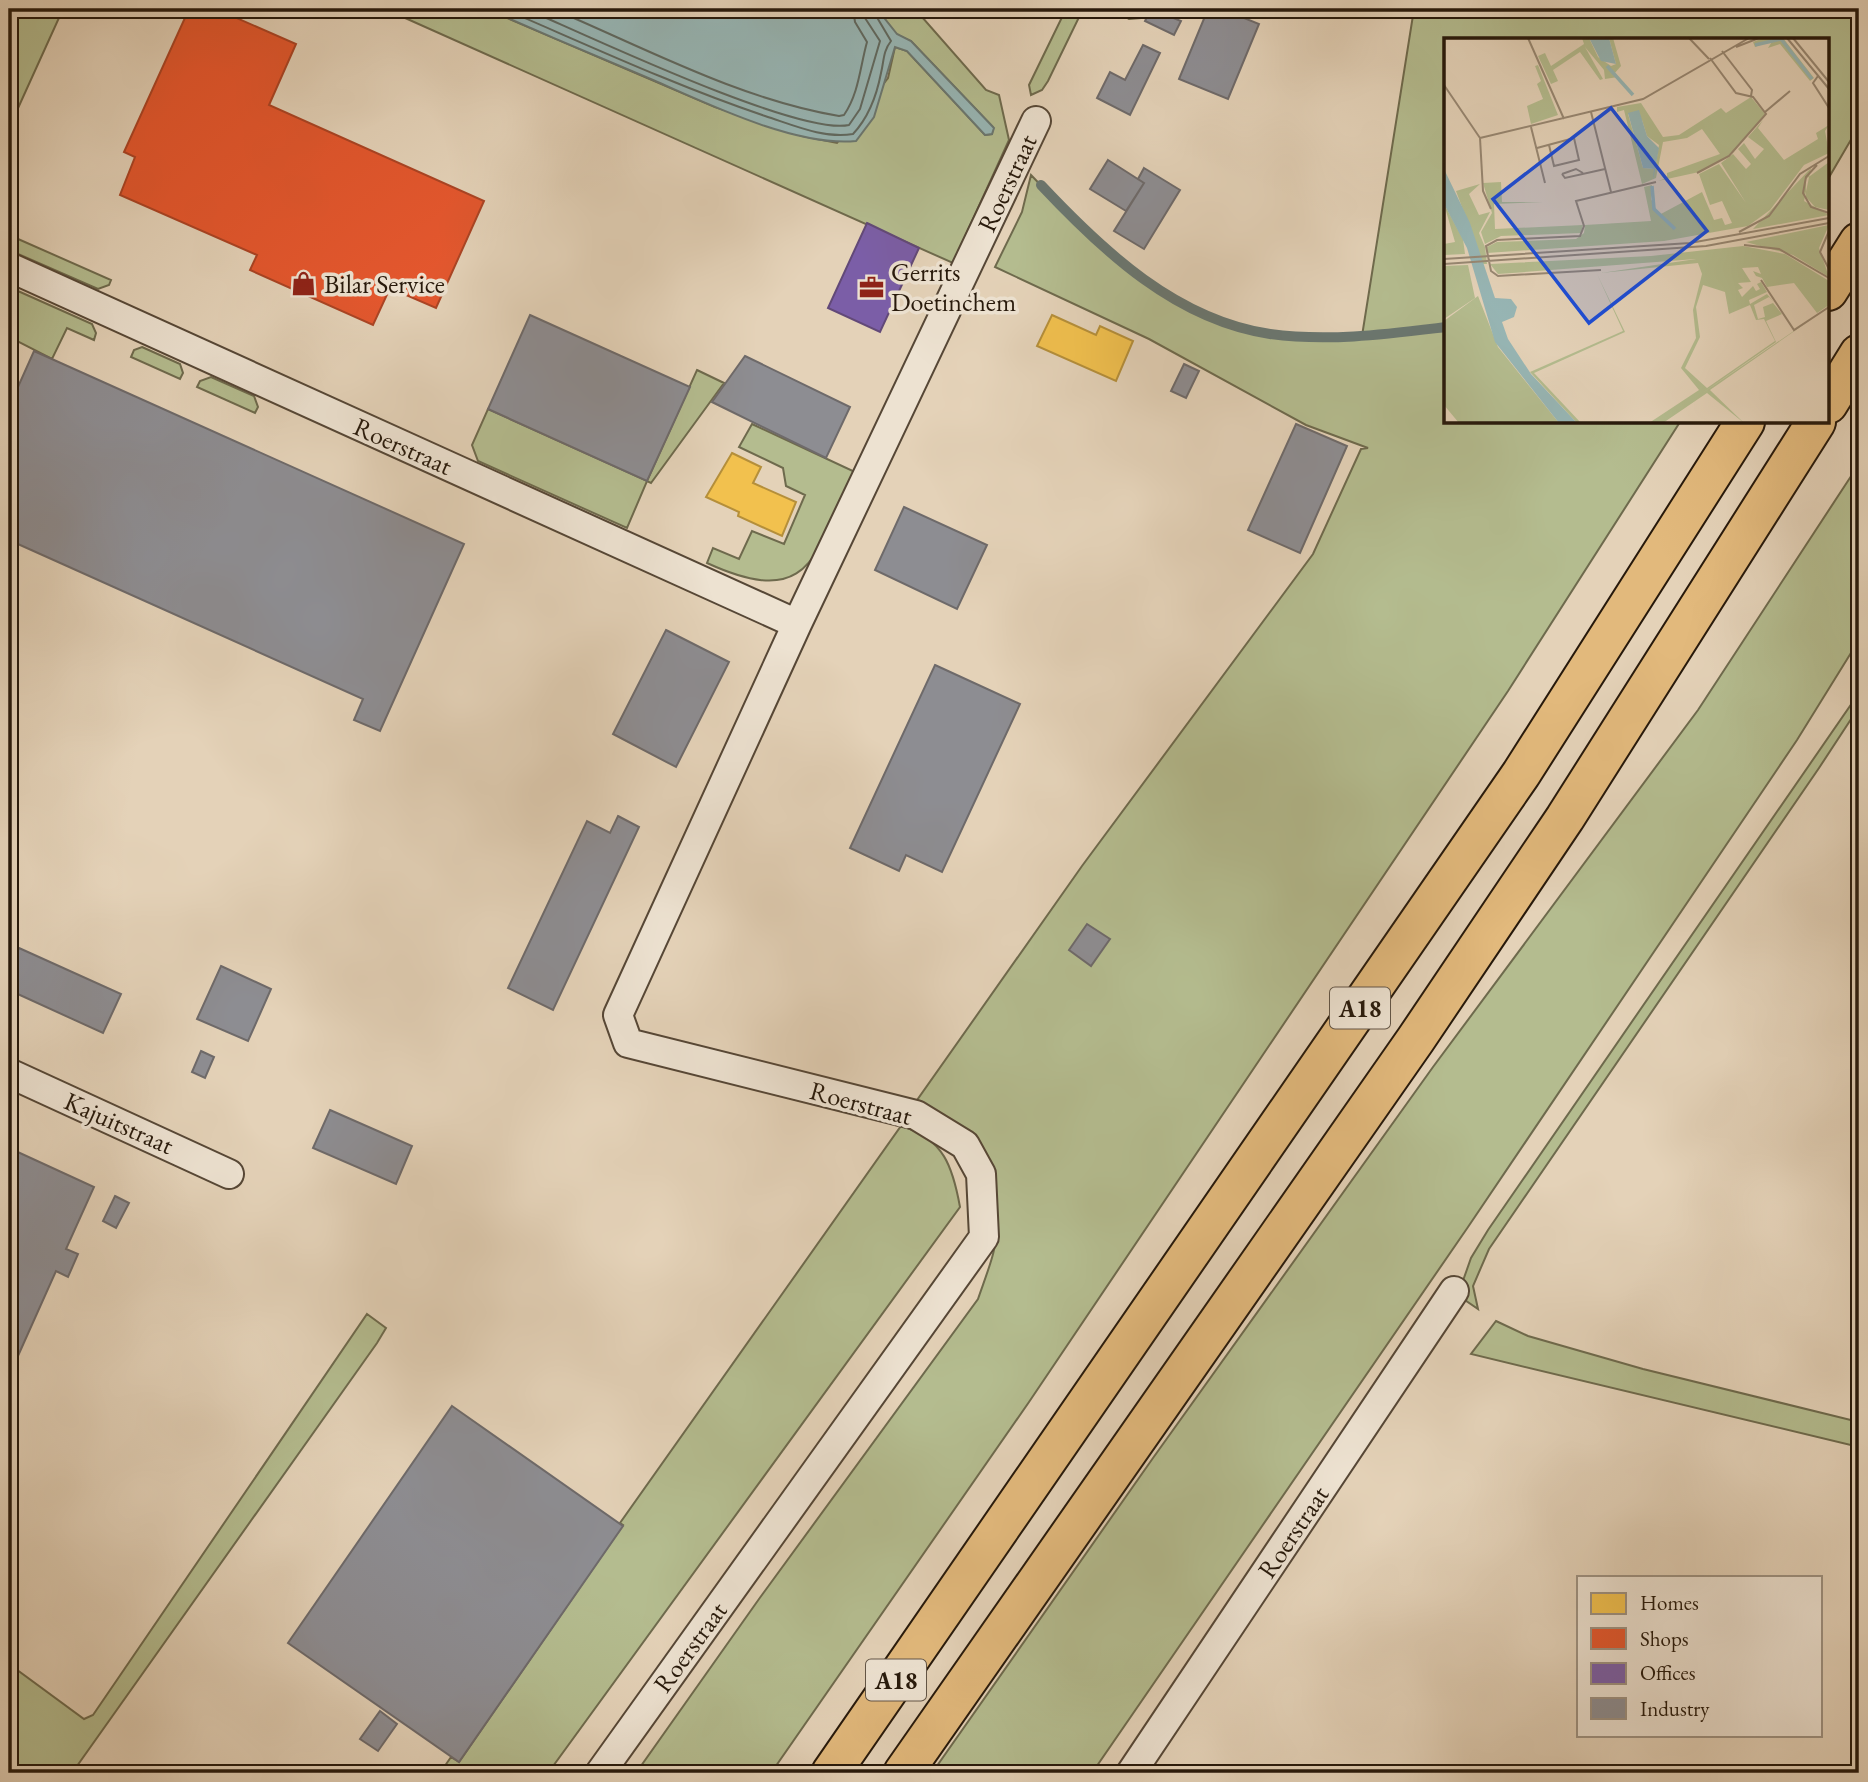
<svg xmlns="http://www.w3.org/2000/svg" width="1868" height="1782" font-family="'EB Garamond',serif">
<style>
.green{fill:#b4bc8f;stroke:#6e6a4d;stroke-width:2}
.water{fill:#97b6b5;stroke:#6a7771;stroke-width:2}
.homes{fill:#f2c14e;stroke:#b58f3a;stroke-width:2}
.shops{fill:#e4572e;stroke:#ab4424;stroke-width:2}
.offices{fill:#7b5ea7;stroke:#624978;stroke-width:2}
.industry{fill:#8d8d92;stroke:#6e6a6a;stroke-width:2}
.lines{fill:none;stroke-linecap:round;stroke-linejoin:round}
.shore{stroke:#5f6860;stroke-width:2}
.stream{stroke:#6a7771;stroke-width:10}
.minor-casing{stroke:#564736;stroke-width:32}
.motorway-casing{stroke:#27190b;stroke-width:42}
.minor{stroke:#ede2d1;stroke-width:28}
.motorway{stroke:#e2b97c;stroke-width:38}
.labels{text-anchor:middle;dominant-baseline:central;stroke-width:7;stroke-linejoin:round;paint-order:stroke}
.shield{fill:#ede2d1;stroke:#625546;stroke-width:2}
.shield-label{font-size:24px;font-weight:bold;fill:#27190b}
.street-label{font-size:26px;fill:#27190b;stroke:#ede2d1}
.poi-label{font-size:26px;fill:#27190b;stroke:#ede2d1;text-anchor:start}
.inset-river{fill:none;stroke:#97b6b5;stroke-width:3.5}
.inset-road{fill:none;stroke:#988873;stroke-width:2}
.view{fill:#1d4ed8;fill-opacity:0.15;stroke:#1d4ed8;stroke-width:3.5}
.inset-edge{fill:none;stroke:#27190b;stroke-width:3.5}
</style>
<rect width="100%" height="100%" fill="#e4d2b8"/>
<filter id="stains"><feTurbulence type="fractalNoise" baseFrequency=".00286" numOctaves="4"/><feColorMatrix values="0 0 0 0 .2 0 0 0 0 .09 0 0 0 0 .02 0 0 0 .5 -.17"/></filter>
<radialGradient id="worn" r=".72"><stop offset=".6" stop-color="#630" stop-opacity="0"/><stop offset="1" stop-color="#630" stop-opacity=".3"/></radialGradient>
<path class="green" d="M13 9H63L9 128V17Z
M385 9H486L715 107 802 136 837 143 888 78 895 47 907 51 985 135 992 134 993 127 911 41 897 35 877 9H915L986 90 999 95 1009 140 953 263Z
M1066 9H1083L1048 81 1042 90 1031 95 1029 85Z
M1112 9H1150L1141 18 1129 19Z
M1414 9H1859V126L1828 179V40H1446V422H1680L1508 691 1029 1402 771 1773H636L759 1599 978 1299C986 1275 999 1246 997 1220 995 1170 964 1118 915 1103L1082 866 1313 554 1361 449 1368 448 1306 425 1149 339 995 267 1022 212 1031 175C1096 243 1173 322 1271 334 1301 338 1332 337 1362 336Z
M9 235 111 280 109 285 98 289 9 250Z
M9 287 92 324 96 333 94 340 67 328 52 359 9 337Z
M142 347 180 364 183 373 180 379 131 357 134 350Z
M697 370 724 383 651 483 647 481 627 528 478 461 472 445 488 409 647 481Z
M211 377 254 396 258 407 255 413 197 387 200 381Z
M752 424 855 472C815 554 812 611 707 563L713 548 739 559 752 531 784 544 805 495 786 486 783 468 739 447Z
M1859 464V640L1797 740 1468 1227 1092 1773H932L1153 1458 1433 1067 1698 710Z
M1859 693V707L1819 768 1489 1249 1473 1286 1478 1309 1462 1298 1459 1292 1471 1258 1488 1230Z
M901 1126C944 1138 953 1168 960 1207L548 1773H440L451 1757 459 1762 623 1525 620 1523Z
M367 1314 386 1328 377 1343 72 1773H9V1664L84 1719 93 1715Z
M1496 1321 1528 1336 1643 1369 1859 1422V1447L1471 1354Z"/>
<path class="water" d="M487 9H877L897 34 911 41 994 128 992 134 985 135 907 51 895 47 874 117 856 141C796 147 708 104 653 80 598 57 542 33 487 9Z"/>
<path class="homes" d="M1052 315 1096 335 1100 326 1133 341 1116 381 1037 346Z
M732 453 761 467 753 483 796 502 782 536 738 516 739 512 706 497Z"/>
<path class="shops" d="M189 9H216L296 44 269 105 484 201 436 308 390 288 373 325 250 270 257 255 120 195 135 157 124 152Z"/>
<path class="offices" d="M867 223 919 248 880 332 828 308Z"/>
<path class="industry" d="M1151 9 1181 21 1174 35 1145 21Z
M1208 9H1222L1259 24 1228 99 1179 79Z
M1143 45 1160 53 1130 115 1097 98 1110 72 1125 80Z
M1108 160 1144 183 1126 211 1090 189Z
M1144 168 1180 190 1144 249 1114 231 1144 183 1138 179Z
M530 315 690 387 647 481 488 409Z
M34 351 464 544 380 731 354 720 363 699 9 540V407Z
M745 356 850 407 826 458 712 402Z
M1184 364 1199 371 1186 398 1171 391Z
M1296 424 1347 446 1300 553 1248 530Z
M904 507 987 545 957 609 875 570Z
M666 630 729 662 676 767 613 734Z
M935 665 1020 704 942 872 906 855 899 871 850 848Z
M618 816 639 827 553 1010 508 988 587 821 610 833Z
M1087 924 1110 939 1091 966 1069 950Z
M19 948 121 994 103 1033 9 990V971Z
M221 966 271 989 248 1041 197 1019Z
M201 1051 214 1057 205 1078 192 1072Z
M330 1110 412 1146 396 1184 313 1148Z
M9 1148 94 1187 66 1249 78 1254 68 1277 56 1271 9 1376Z
M115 1196 129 1203 116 1228 103 1221Z
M452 1406 623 1526 459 1762 288 1643Z
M380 1711 397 1724 378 1751 360 1739Z"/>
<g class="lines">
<path class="shore" d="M504 9C590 46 676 86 765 116 793 125 824 139 853 134 868 118 877 94 881 73 884 61 883 51 891 41L872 9
M526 9C584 34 798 136 849 125L860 109 880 41 865 18 863 9
M553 9C645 48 739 99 839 116L844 115C859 93 860 67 867 42L855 22 853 9"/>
<path class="stream" d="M1041 185C1103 251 1176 320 1270 334 1329 342 1388 334 1446 327"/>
<defs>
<path id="minor" d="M9 267 797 624
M9 1073 229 1174
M600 1773 984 1237 981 1174 965 1145 916 1115 628 1043 618 1015 797 624 1036 121
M1131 1773 1454 1291"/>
<path id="motorway" d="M1828 291 1859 242
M1828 404 1859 354
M831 1773 1521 774 1745 422
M903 1773 1416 1039 1565 818 1816 422"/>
</defs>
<use href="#minor" class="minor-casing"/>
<use href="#motorway" class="motorway-casing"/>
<use href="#minor" class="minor"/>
<use href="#motorway" class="motorway"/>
</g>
<defs>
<symbol id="shop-bare" viewBox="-9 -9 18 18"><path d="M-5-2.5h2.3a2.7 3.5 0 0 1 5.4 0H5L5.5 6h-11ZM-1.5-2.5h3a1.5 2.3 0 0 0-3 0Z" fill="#8f2418" stroke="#ede2d1" stroke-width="2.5" paint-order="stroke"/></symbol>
<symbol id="office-bare" viewBox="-9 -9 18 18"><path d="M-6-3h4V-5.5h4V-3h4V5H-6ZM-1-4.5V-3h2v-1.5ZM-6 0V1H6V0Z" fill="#8f2418" stroke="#ede2d1" stroke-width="2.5" paint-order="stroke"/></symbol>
</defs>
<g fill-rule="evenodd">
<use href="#shop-bare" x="286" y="266" width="35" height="35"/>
<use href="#office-bare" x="854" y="270" width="35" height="35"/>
</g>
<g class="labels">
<g class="shield">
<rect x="1330" y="987.5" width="60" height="41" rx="5"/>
<rect x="866" y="1659.5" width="60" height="41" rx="5"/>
</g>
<g class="shield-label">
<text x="1360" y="1008">A18</text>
<text x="896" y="1680">A18</text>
</g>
<g class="street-label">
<text transform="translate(1007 183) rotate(-65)">Roerstraat</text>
<text transform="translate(403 446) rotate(24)">Roerstraat</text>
<text transform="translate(861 1103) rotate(15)">Roerstraat</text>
<text transform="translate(119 1123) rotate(24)">Kajuitstraat</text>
<text transform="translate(1293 1532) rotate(-56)">Roerstraat</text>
<text transform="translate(690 1647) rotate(-54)">Roerstraat</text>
</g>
<g class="poi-label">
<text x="891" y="272">Gerrits<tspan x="891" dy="30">Doetinchem</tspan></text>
<text x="324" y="284">Bilar Service</text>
</g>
</g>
<g transform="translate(1444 38)">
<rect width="385" height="385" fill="#e4d2b8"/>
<path d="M138 0H145L154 19 167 28 172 26 165 0H169L177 28 170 36 174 39 161 41 160 32 141 9 159 41 156 42 136 14 109 32 114 43 107 46 94 18 101 15 107 28 140 6ZM319 0H339L370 40 366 43 336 6 324 10 329 2 311 9 309 4ZM94 27 114 77 87 86 83 68 99 61 93 46 97 43 91 28ZM307 59 321 76 289 115 255 134 214 143 223 140V135L276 116 258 91 243 100 219 104 212 140 198 146 180 72 173 74V69L197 65 219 99 235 97 277 70 282 75ZM184 76 198 82 203 98 215 107 211 131 199 130ZM319 82 314 90 340 122 374 101 372 95 385 87 381 93 385 115 360 127 326 172 304 188 220 203 43 215V209L53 204 132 201 140 195 141 187 207 183 200 149 208 147 207 161 215 177 258 154 270 182 278 180 281 187 288 185 278 163 266 167 255 136 275 126 302 165 277 125 289 116 302 131 307 126 294 111 300 105 311 121 320 111 304 99ZM385 124V172L371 169 362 159V141ZM367 130 360 163 385 177 309 191ZM57 144 58 164H99L50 166 51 191 139 187 137 195 57 198 41 206 37 194 48 175 39 145ZM36 146 25 156 35 177 46 174 35 195 41 209 43 226H39L12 153ZM0 166 19 201 21 216 0 217V206L11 204ZM385 187 375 210 385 239 349 217 302 204ZM299 208 341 216 385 243V267L373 275 350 245 323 249 318 240 312 238 309 233 317 236 314 229 298 230 307 244 294 245 299 250 294 252 298 259 309 248 312 253 316 251 313 246 317 244 323 254 305 262 306 266 323 256 330 264 325 259 310 267 314 281 321 279 319 269 329 265 338 276 322 283 332 304 257 356 385 269 266 352 300 385 263 355 219 385H205L255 352 237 330 252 300 249 272 258 236 254 225 157 235 252 221 54 236 46 226 207 218ZM259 247 281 254 285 276 306 267 312 282 320 281 331 303 263 350 241 330 256 299 252 269ZM24 227 31 260 0 281V228ZM153 236 181 294 90 335 137 385H133L86 334 179 293ZM34 258 54 309 115 385H15L0 367V283Z" fill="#b4bc8f" fill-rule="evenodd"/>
<path d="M145 0H165L172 26 157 23ZM195 72 203 98 215 110 209 142 210 131 199 130 184 75ZM0 131 26 185 51 260 67 261 73 269 70 279 58 284 64 301 87 336 133 385H115L51 304 23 210 0 166Z" fill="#97b6b5"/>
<path class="inset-river" d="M311 7 337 1 368 41M163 28 189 57M208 148 210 171 231 191"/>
<path class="inset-road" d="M84 0 120 81M245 0 265 21M343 0 385 51M349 0 385 44M292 9 315 0M278 13 308 52 307 58M374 38 369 45 385 70M0 47 36 100 39 153 47 171M147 74 167 154M321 74 346 53M87 89 101 145M36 100 199 61 305 0M93 110 130 100 135 122 110 128 105 107M373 127 362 139 359 155 367 169 385 175M253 135 285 118 322 76 309 59 292 55 266 20M118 136 121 140 161 131M118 136 132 131 139 135M385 193 376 214 385 231M295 194 325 178 356 136 385 118M300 207 335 211 385 240M0 221 246 205 385 180M0 226 262 208 385 185M157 232 54 238 47 233 42 208 53 202 136 198 140 188 132 163 212 144M317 242 350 292 385 269"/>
<path class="view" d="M167 70 263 193 145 285 49 161Z"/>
<rect width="385" height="385" class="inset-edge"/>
</g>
<rect width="1868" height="1782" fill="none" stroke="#e4d2b8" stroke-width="35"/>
<rect x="10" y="10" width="1847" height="1761" fill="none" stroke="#27190b" stroke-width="3.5"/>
<rect x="18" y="18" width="1833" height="1747" fill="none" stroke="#27190b" stroke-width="2"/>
<rect x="1577" y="1576" width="245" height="161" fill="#ede2d1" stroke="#9e9282" stroke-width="2"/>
<rect x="1591" y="1593" width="35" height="21" fill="#f2c14e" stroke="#9e9282" stroke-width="2"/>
<text x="1640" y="1610" font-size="21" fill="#27190b">Homes</text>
<rect x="1591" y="1628" width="35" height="21" fill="#e4572e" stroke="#9e9282" stroke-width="2"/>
<text x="1640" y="1646" font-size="21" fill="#27190b">Shops</text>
<rect x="1591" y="1663" width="35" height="21" fill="#7b5ea7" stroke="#9e9282" stroke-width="2"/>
<text x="1640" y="1680" font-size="21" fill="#27190b">Offices</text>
<rect x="1591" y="1698" width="35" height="21" fill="#8d8d92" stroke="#9e9282" stroke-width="2"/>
<text x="1640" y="1716" font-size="21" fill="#27190b">Industry</text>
<rect width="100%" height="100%" filter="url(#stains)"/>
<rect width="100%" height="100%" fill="url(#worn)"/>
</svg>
